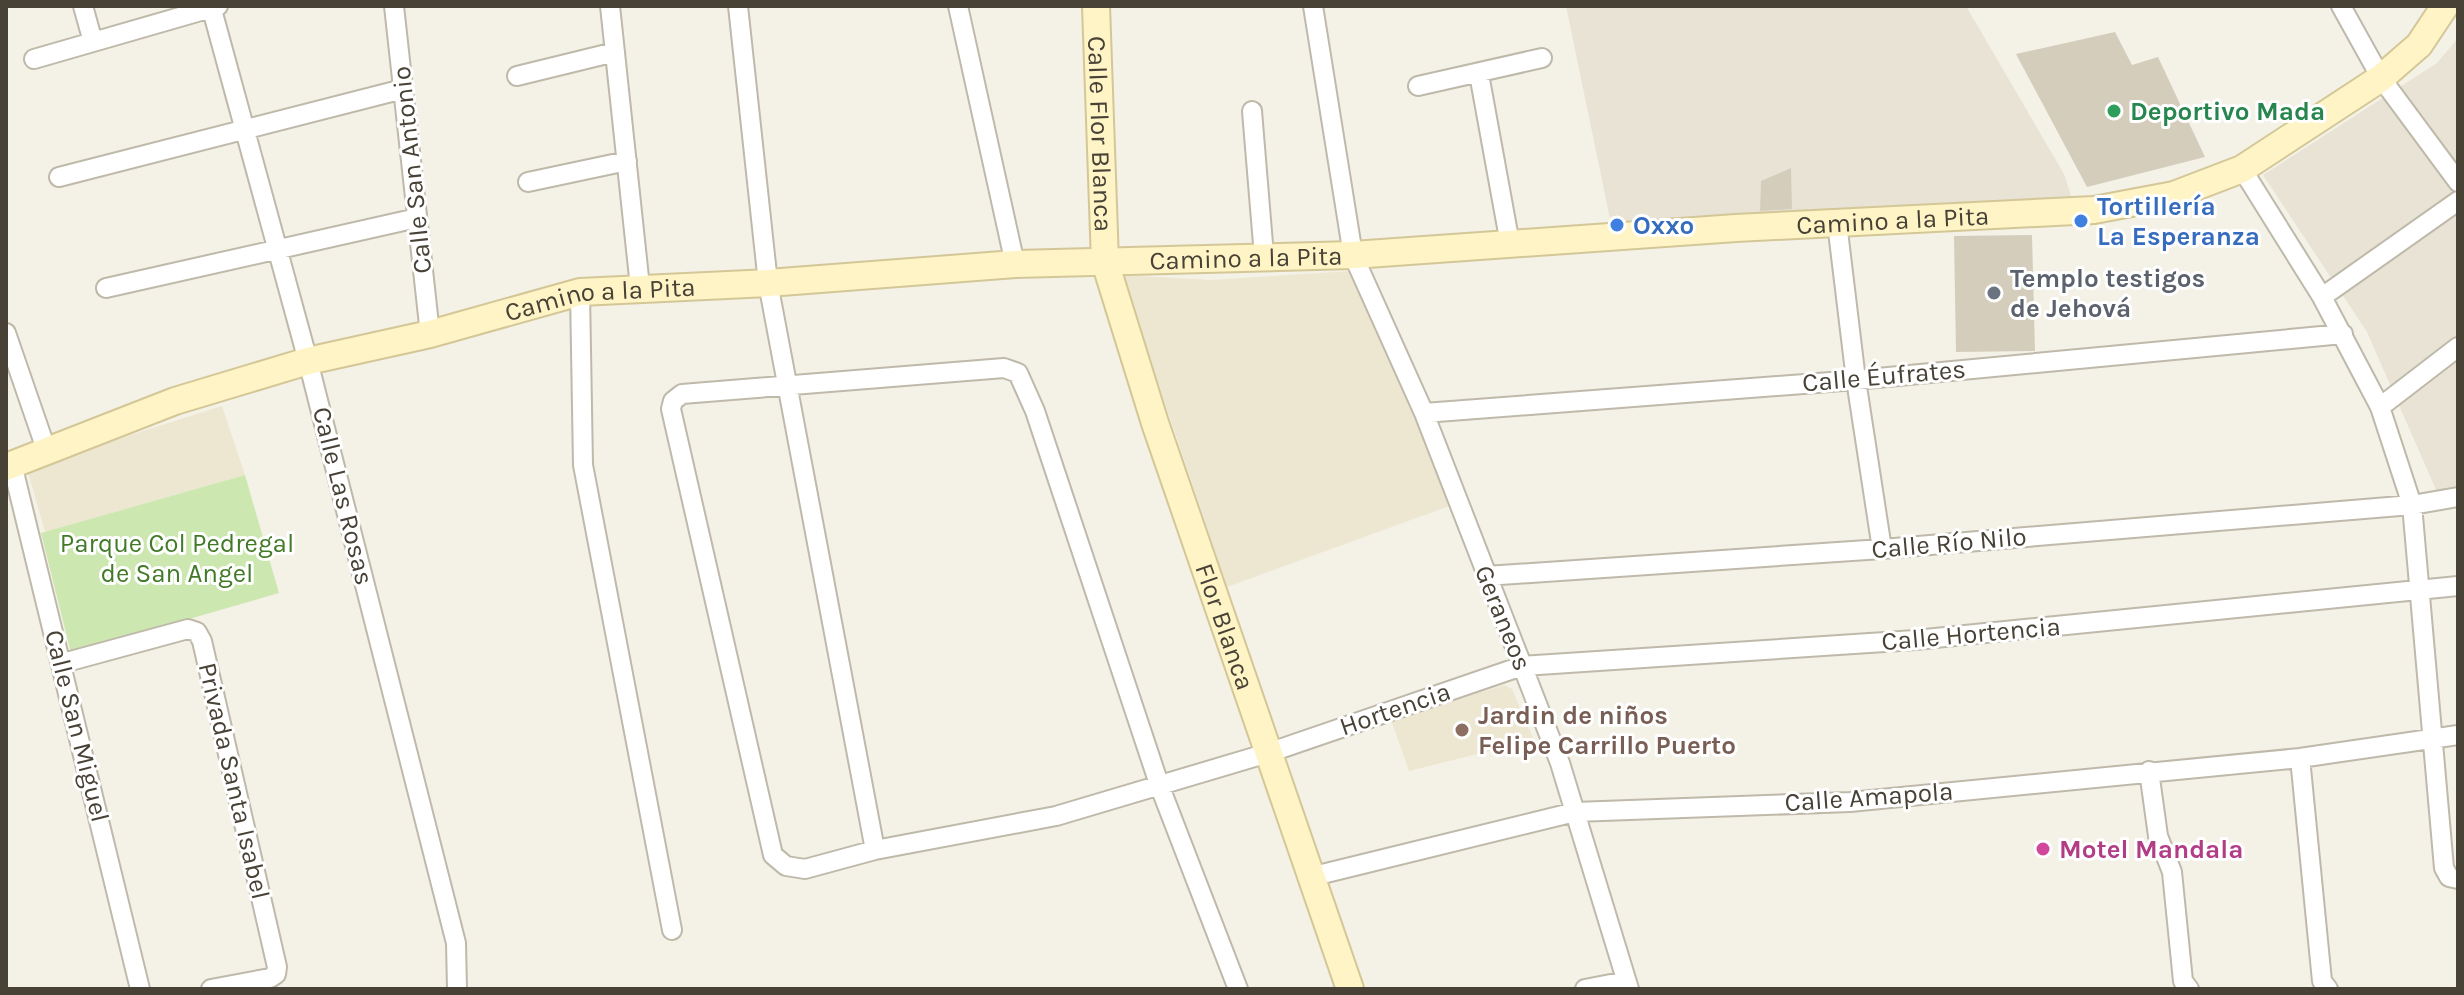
<svg xmlns="http://www.w3.org/2000/svg" width="2464" height="995" font-family="Karla,sans-serif">
<style>
.residential{fill:#e8e3d5}
.education{fill:#ede7d1}
.green{fill:#cce8b0}
.building{fill:#d5cdbc}
.lines{fill:none;stroke-linecap:round;stroke-linejoin:round}
.street-casing{stroke:#bfb9aa;stroke-width:22}
.secondary-casing{stroke:#d4c797;stroke-width:30}
.street{stroke:#fff;stroke-width:18}
.secondary{stroke:#fff4c6;stroke-width:26}
.leisure-dot{fill:#2e9e5b;stroke:#fff;stroke-width:3}
.shop-dot{fill:#3f7fe0;stroke:#fff;stroke-width:3}
.worship-dot{fill:#6b7280;stroke:#fff;stroke-width:3}
.education-dot{fill:#8d6e63;stroke:#fff;stroke-width:3}
.hotel-dot{fill:#d1479c;stroke:#fff;stroke-width:3}
.labels{text-anchor:middle;dominant-baseline:central;stroke-width:6;stroke-linejoin:round;paint-order:stroke}
.leisure-label{font-size:26px;font-weight:bold;fill:#27864d;stroke:#fff;text-anchor:start}
.street-label{font-size:26px;fill:#474136;stroke:#fff}
.shop-label{font-size:26px;font-weight:bold;fill:#366cbe;stroke:#fff;text-anchor:start}
.worship-label{font-size:26px;font-weight:bold;fill:#5b616d;stroke:#fff;text-anchor:start}
.park-label{font-size:26px;fill:#427a28;stroke:#fff}
.education-label{font-size:26px;font-weight:bold;fill:#785e54;stroke:#fff;text-anchor:start}
.hotel-label{font-size:26px;font-weight:bold;fill:#b23c85;stroke:#fff;text-anchor:start}
</style>
<rect width="100%" height="100%" fill="#f4f1e7"/>
<path class="residential" d="M1566 6H1966L2064 174 2072 199 1613 233Z
M2458 38V488L2437 492 2367 332 2263 175 2437 63Z"/>
<path class="education" d="M1350 271 1452 505 1227 587 1122 275 1212 280Z
M222 406 245 475 45 532 28 472 61 457Z
M1504 685 1512 689 1534 740 1409 771 1391 720Z"/>
<path class="green" d="M245 475 279 593 71 653 41 533Z"/>
<path class="building" d="M2115 32 2132 65 2158 57 2205 157 2087 187 2016 54Z
M1791 168 1792 209 1760 211 1761 181Z
M2032 235 2035 351 1956 352 1954 236Z"/>
<g class="lines">
<defs>
<path id="street" d="M83 6 93 42
M211 6 308 361 456 943 457 989
M394 6 430 334
M610 6 640 287
M738 6 768 283 875 850
M958 6 1015 264
M1313 6 1353 255 1424 413 1560 763 1629 989
M2341 6 2381 78 2458 182
M34 59 218 6
M1479 74 1510 244
M517 76 615 52
M1418 86 1542 58
M1252 111 1264 256
M2242 169 2322 297 2380 407 2412 505 2444 868 2449 877 2458 879
M59 177 403 89
M528 182 627 161
M1837 223 1856 380 1882 549
M106 288 417 218
M580 292 583 465 672 930
M2322 297 2458 201
M6 333 46 449
M2380 407 2458 347
M1424 413 1856 380 2343 334
M12 464 140 989
M1486 576 1882 549 2412 505 2458 497
M63 663 188 629 197 632 202 641 277 967 276 974 270 978 211 989
M2300 758 2322 981 2328 989
M2149 771 2158 836 2172 872 2183 981 2189 989
M1314 876 1575 812 1850 802 2300 758 2458 735
M1238 989 1160 787 1035 411 1018 373 1004 368 682 394 673 401 671 409 773 855 786 866 805 869 875 850 1056 816 1268 753 1522 666 1915 640 2458 586
M1585 989 1626 981"/>
<g id="secondary">
<path id="s1" d="M1096 6 1105 262 1155 423 1350 989"/>
<path id="s2" d="M6 467 175 401 308 361 430 334 580 292 768 283 1015 264 1353 255 1736 228 2094 210 2174 195 2242 169 2381 78 2419 45 2445 6"/>
</g>
</defs>
<use href="#street" class="street-casing"/>
<use href="#secondary" class="secondary-casing"/>
<use href="#street" class="street"/>
<use href="#secondary" class="secondary"/>
</g>
<circle class="leisure-dot" cx="2114" cy="111" r="8"/>
<g class="shop-dot">
<circle cx="2081" cy="221" r="8"/>
<circle cx="1617" cy="225" r="8"/>
</g>
<circle class="worship-dot" cx="1994" cy="293" r="8"/>
<circle class="education-dot" cx="1462" cy="730" r="8"/>
<circle class="hotel-dot" cx="2043" cy="849" r="8"/>
<g class="labels">
<g class="leisure-label">
<text x="2130" y="111">Deportivo Mada</text>
</g>
<g class="street-label">
<text stroke="none"><textPath href="#s1" startOffset="128">Calle Flor Blanca</textPath></text>
<text transform="translate(412 170) rotate(-96)">Calle San Antonio</text>
<text stroke="none"><textPath href="#s2" startOffset="1916">Camino a la Pita</textPath></text>
<text stroke="none"><textPath href="#s2" startOffset="1268">Camino a la Pita</textPath></text>
<text stroke="none"><textPath href="#s2" startOffset="620">Camino a la Pita</textPath></text>
<text transform="translate(1884 376) rotate(-5)">Calle Éufrates</text>
<text transform="translate(343 496) rotate(76)">Calle Las Rosas</text>
<text transform="translate(1949 543) rotate(-5)">Calle Río Nilo</text>
<text transform="translate(1503 618) rotate(68)">Geraneos</text>
<text stroke="none"><textPath href="#s1" startOffset="640">Flor Blanca</textPath></text>
<text transform="translate(1971 634) rotate(-5)">Calle Hortencia</text>
<text transform="translate(1395 709) rotate(-19)">Hortencia</text>
<text transform="translate(77 726) rotate(76)">Calle San Miguel</text>
<text transform="translate(234 781) rotate(77)">Privada Santa Isabel</text>
<text transform="translate(1869 797) rotate(-4)">Calle Amapola</text>
</g>
<g class="shop-label">
<text x="2097" y="206">Tortillería<tspan x="2097" dy="30">La Esperanza</tspan></text>
<text x="1633" y="225">Oxxo</text>
</g>
<g class="worship-label">
<text x="2010" y="278">Templo testigos<tspan x="2010" dy="30">de Jehová</tspan></text>
</g>
<g class="park-label">
<text x="177" y="543">Parque Col Pedregal<tspan x="177" dy="30">de San Angel</tspan></text>
</g>
<g class="education-label">
<text x="1478" y="715">Jardin de niños<tspan x="1478" dy="30">Felipe Carrillo Puerto</tspan></text>
</g>
<g class="hotel-label">
<text x="2059" y="849">Motel Mandala</text>
</g>
</g>
<rect width="2464" height="995" fill="none" stroke="#474136" stroke-width="16"/>
</svg>
